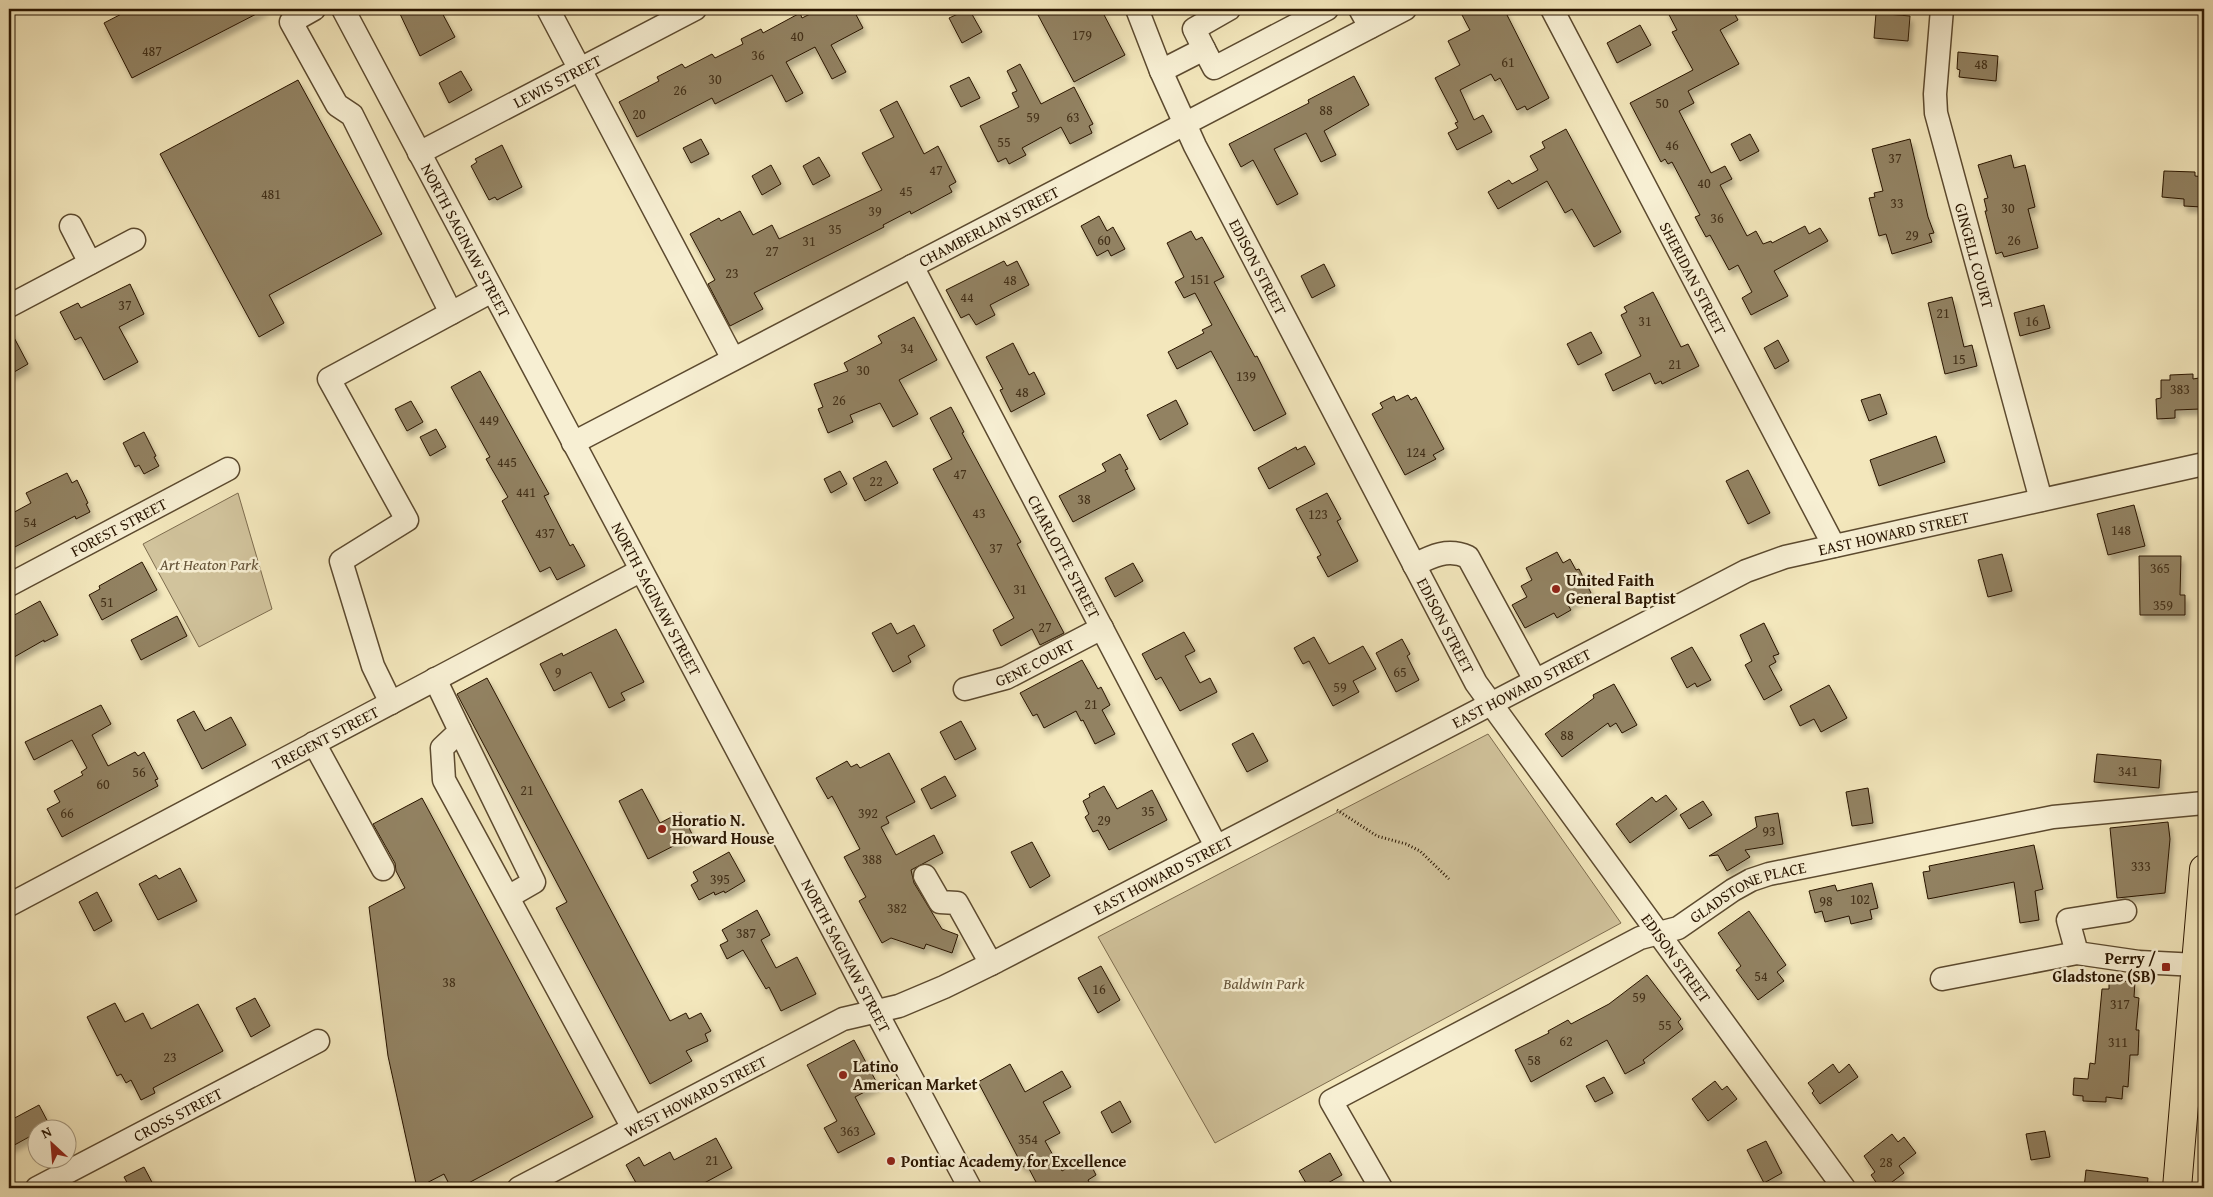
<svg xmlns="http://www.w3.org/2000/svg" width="2213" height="1197" font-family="'Gentium Book Plus',serif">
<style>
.green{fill:#d1c39c;stroke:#7d6c4e}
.building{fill:#928262;stroke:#291500;filter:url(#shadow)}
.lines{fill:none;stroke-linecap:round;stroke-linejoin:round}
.minor-casing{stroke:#5c4a2f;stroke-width:25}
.major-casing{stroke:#291500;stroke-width:30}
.path{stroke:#291500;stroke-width:3;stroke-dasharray:1 2.5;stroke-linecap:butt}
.minor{stroke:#f7efd3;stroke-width:22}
.major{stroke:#f3e7bc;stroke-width:28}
.poi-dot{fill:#8f2418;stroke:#f7efd3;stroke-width:2}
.labels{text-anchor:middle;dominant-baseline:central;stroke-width:5;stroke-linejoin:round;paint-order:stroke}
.number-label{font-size:14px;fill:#433018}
.street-label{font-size:16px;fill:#291500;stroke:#f7efd3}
.park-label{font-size:16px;font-style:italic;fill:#645237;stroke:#f7efd3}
.poi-label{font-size:16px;font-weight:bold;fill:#291500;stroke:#f7efd3;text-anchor:start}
</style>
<defs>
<filter id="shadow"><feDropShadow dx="3" dy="5.5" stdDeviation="2.5" flood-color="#0004"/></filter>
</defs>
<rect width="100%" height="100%" fill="#f3e7bc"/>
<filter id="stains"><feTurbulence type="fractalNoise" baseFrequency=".004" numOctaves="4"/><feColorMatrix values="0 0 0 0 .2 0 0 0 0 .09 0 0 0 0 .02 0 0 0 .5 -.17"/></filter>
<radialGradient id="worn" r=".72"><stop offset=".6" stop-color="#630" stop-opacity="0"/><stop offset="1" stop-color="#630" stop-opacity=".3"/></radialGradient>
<path class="green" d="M238 493 272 609 199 647 143 544Z
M1488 734 1621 923 1215 1143 1098 937Z"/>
<path class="building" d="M131 9H266L132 78 104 23Z
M410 9H440L455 37 420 56 400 14Z
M820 9H853L863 28 831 45 846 72 832 79 815 47 786 62 803 93 786 102 772 75 715 104 712 98 637 137 619 102 659 81 657 77 682 64 685 68 712 54 715 58 743 44 741 39 761 29 763 33 800 13 802 18Z
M969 9 982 32 962 43 949 18Z
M1050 9H1101L1125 55 1074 82 1038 15Z
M1475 9H1504L1549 98 1527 110 1525 106 1517 110 1500 78 1495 81 1491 74 1460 90 1474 120 1483 115 1492 132 1457 150 1448 133 1458 128 1455 123 1458 122 1435 78 1460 65 1448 41 1470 30 1462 15Z
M1666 9H1732L1738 20 1720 30 1739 64 1688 91 1694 103 1679 111 1711 173 1725 166 1732 179 1720 185 1747 236 1756 231 1763 244 1771 241 1772 243 1805 226 1809 234 1820 228 1828 241 1774 271 1788 296 1751 315 1742 298 1752 292 1738 265 1729 270 1710 235 1706 237 1695 217 1700 215 1672 162 1668 164 1665 159 1661 162 1630 103 1693 70 1672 32 1677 30Z
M1876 13 1910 16 1908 41 1874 38Z
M1640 25 1651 45 1617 63 1607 43Z
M1958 52 1998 56 1996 81 1959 77 1960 70 1957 69Z
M1020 64 1041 104 1074 87 1093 124 1089 126 1092 133 1070 144 1061 127 1022 148 1026 155 1009 164 1006 158 998 162 980 126 1019 107 1012 93 1017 91 1007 71Z
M461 71 472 90 449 103 439 83Z
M1354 76 1369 105 1324 131 1336 155 1321 162 1306 133 1274 149 1298 194 1277 205 1253 160 1241 167 1229 144 1309 103 1308 100Z
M969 77 980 98 961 107 950 86Z
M298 80 382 234 269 295 284 323 259 337 160 154Z
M897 101 924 154 938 146 956 182 949 186 952 192 911 214 910 211 883 225 884 227 754 293 763 309 730 326 708 284 715 280 690 234 719 218 721 221 740 211 753 235 772 225 779 239 882 190 862 153 894 137 880 110Z
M1566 129 1621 232 1594 247 1572 209 1565 213 1547 181 1498 209 1488 192 1509 180 1512 184 1538 170 1530 156 1545 148 1542 142Z
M1750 134 1759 151 1740 161 1731 144Z
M701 139 709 154 691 163 683 148Z
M1910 139 1928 217 1934 233 1929 234 1932 242 1892 254 1886 234 1879 236 1869 198 1875 197 1874 193 1883 191 1872 149Z
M502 145 522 187 497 200 495 197 489 200 471 166 477 162 475 159Z
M2011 155 2014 168 2025 165 2035 207 2028 209 2038 248 2004 257 2002 252 1996 254 1985 211H1987L1984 199 1988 198 1978 165Z
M819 157 830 176 813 185 803 166Z
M771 165 781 184 762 195 752 176Z
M2164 171 2195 172V176L2204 177V201H2202V207L2184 206V199L2162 197Z
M1099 216 1107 231 1113 227 1125 249 1111 256 1108 250 1097 256 1081 226Z
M1191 231 1196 240 1202 237 1224 277 1214 282 1255 357 1257 356 1286 414 1254 431 1211 351 1177 369 1168 352 1204 333 1202 330 1212 325 1195 293 1184 298 1175 282 1184 277 1167 243Z
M1004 261 1007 266 1017 261 1029 285 990 305 995 315 976 325 969 314 961 318 946 290Z
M1324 264 1335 286 1312 298 1301 276Z
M130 284 144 314 119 327 138 362 104 380 81 337 75 340 60 312 78 303 81 308Z
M1653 292 1681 347 1688 344 1699 366 1662 384 1661 381 1655 384 1650 373 1613 391 1605 374 1641 356 1621 315 1627 312 1624 307Z
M1952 297 1964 347 1972 345 1977 366 1945 374 1928 303Z
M2044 305 2050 328 2020 336 2014 313Z
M914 317 937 360 899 380 918 414 893 427 880 403 850 415 853 422 828 433 818 409 823 407 814 384 848 371 844 363 882 343 878 336Z
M9 328 28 364 9 375Z
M1591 332 1602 353 1578 365 1567 344Z
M1778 340 1789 361 1775 369 1764 348Z
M1013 343 1029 375 1034 372 1045 394 1011 412 1000 390 1003 389 986 357Z
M480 371 549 494 544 496 570 546 573 544 585 566 557 580 550 567 540 572 502 501 508 497 486 459 490 457 451 387Z
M2193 374V379L2199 378 2200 409 2175 410V418L2157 419 2156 399 2161 398V380H2170V375Z
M1880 394 1887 414 1869 421 1861 400Z
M1408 395 1411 400 1416 397 1444 449 1433 455 1436 459 1405 475 1372 414 1383 408 1380 403 1394 396 1396 401Z
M1176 400 1188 424 1160 440 1147 415Z
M411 401 423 422 407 431 395 409Z
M951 407 964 432 962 433 1021 542 1017 544 1064 633 1040 645 1032 629 1001 646 993 630 1014 618 933 469 952 459 930 418Z
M436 429 446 447 430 456 420 437Z
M144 432 156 456 154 457 159 466 144 474 139 465 135 467 123 443Z
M1936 436 1945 462 1879 486 1870 460Z
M1305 446 1315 464 1269 489 1258 468 1296 447 1297 450Z
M1120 454 1128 469 1125 470 1135 489 1073 522 1059 496 1106 471 1102 464Z
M886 461 898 483 865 501 853 478Z
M1748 470 1770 513 1748 524 1726 481Z
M840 471 847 484 831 493 824 479Z
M67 473 72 483 77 480 88 503 86 504 90 512 76 519 75 516 9 550V515L31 503 26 493Z
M1327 493 1341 519 1337 521 1358 561 1328 577 1317 557 1321 555 1296 509Z
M2134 505 2145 546 2108 555 2097 514Z
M1557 552 1563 563 1570 559 1576 570 1579 569 1591 593 1568 605 1571 610 1557 618 1554 613 1525 628 1512 605 1527 597 1521 586 1532 580 1526 568Z
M2002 554 2012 591 1988 597 1978 560Z
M2139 556H2181L2180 595H2185V615H2140Z
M142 562 157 590 102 620 89 595 100 589 99 586Z
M1133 563 1143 581 1115 597 1105 578Z
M40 601 58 635 44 642V640L9 660V618Z
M177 616 187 636 141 660 131 640Z
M891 623 897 634 914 625 925 646 908 656 911 662 893 672 872 633Z
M1764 623 1779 654 1773 656 1776 662 1769 666 1782 690 1764 700 1745 665 1752 661 1740 635Z
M616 629 644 682 621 693 625 700 609 708 591 672 554 691 540 664 562 653 563 656Z
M1184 632 1195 651 1185 656 1200 683 1210 678 1217 692 1180 711 1161 677 1156 680 1142 654Z
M1314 637 1329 664 1363 646 1376 669 1353 681 1359 692 1333 706 1309 661 1303 664 1294 648Z
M1402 639 1410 654 1407 656 1419 680 1396 692 1376 653Z
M1692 647 1711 680 1697 687 1695 683 1687 688 1671 658Z
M1082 660 1098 689 1101 687 1110 705 1102 710 1115 734 1095 744 1083 720 1081 721 1076 711 1044 728 1037 714 1033 716 1020 693Z
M487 678 670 1021 686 1013 689 1019 701 1013 711 1031 705 1034 708 1041 686 1051 692 1061 650 1084 556 908 567 902 457 694Z
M1614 684 1637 725 1622 733 1616 723 1610 727 1608 723 1562 757 1545 734 1594 698 1593 695Z
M1829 685 1847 718 1821 732 1814 719 1800 726 1790 706Z
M101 705 111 724 92 735 108 766 135 752 138 756 144 752 158 779 155 780 158 786 62 837 47 809 60 802 54 791 83 775 81 772 87 768 72 740 34 760 25 742Z
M194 711 205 731 231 717 246 745 202 769 177 720Z
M961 721 976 749 955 760 940 732Z
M1253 733 1268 761 1247 772 1232 744Z
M889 753 915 802 886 817 889 823 881 827 896 855 934 835 943 853 911 870 914 883 942 929 958 935 952 953 926 944 924 949 891 938 882 943 859 901 866 897 844 857 860 849 832 796 828 799 816 778 847 761 851 767 857 764 860 768Z
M2097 754 2161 760 2159 788 2094 782Z
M945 776 956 796 931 809 921 789Z
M1104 786 1117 809 1152 790 1167 820 1109 850 1098 830 1093 832 1085 817 1089 814 1083 801 1090 797 1089 794Z
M1868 788 1873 823 1852 826 1846 792Z
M642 789 660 823 681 812 693 836 648 859 619 801Z
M1666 795 1677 809 1630 843 1616 824 1652 797 1656 802Z
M422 798 593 1117 459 1188H451L444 1174 417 1188 388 1056 369 907 405 888 396 871 395 863 373 824Z
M1703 801 1712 815 1689 829 1680 815Z
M1778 813 1783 844 1745 850 1750 857 1727 871 1718 855 1709 856 1757 827 1755 817Z
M2168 822 2170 839 2165 893 2117 898 2110 828Z
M1032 842 1050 876 1030 888 1011 852Z
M2034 845 2043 889 2035 891 2039 920 2020 923 2014 882 1928 899 1923 872 1930 871 1929 866Z
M729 852 745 881 725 893 724 891 715 895 714 892 699 900 691 885 698 881 693 872Z
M180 868 197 901 158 920 139 884 156 875 159 879Z
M1872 883 1878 908 1870 910 1872 919 1851 924 1849 916 1825 922 1822 911 1815 913 1809 891 1835 885 1837 891Z
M97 892 112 921 94 931 79 902Z
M757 910 770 935 761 940 776 968 797 957 816 994 781 1011 769 987 766 989 743 950 727 959 720 945 728 941 722 930Z
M1749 911 1786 965 1777 972 1784 981 1758 1000 1736 970 1741 966 1718 933Z
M1101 966 1120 1000 1098 1013 1078 978Z
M1647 975 1681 1019 1678 1022 1683 1029 1643 1060 1645 1063 1625 1074 1607 1040 1531 1082 1515 1050 1549 1033 1548 1031 1568 1020 1571 1024 1609 1004Z
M2109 980 2135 982 2134 997 2139 998 2136 1030H2139L2138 1055H2130L2128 1087 2123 1086 2122 1099 2106 1097V1102L2083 1101V1096L2073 1095 2074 1078 2088 1079 2090 1063 2095 1064 2102 989H2109Z
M255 998 270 1026 251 1037 236 1008Z
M115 1003 125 1022 143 1013 151 1029 198 1004 223 1051 153 1088 155 1093 141 1100 131 1080 126 1083 121 1074 117 1076 87 1017Z
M854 1040 878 1085 855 1097 875 1134 838 1153 824 1128 837 1121 807 1065Z
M1010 1064 1025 1092 1062 1071 1071 1087 1043 1102 1060 1133 1045 1141 1062 1171 1087 1157 1096 1175 1088 1180 1092 1188H1029L1037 1184 1027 1165 1023 1167 978 1082Z
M1833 1064 1839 1073 1849 1064 1858 1077 1820 1104 1812 1093 1814 1091 1808 1083Z
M1604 1077 1613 1093 1595 1102 1586 1086Z
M1715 1081 1722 1090 1727 1086 1737 1099 1708 1121 1692 1099Z
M1120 1101 1131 1122 1112 1133 1101 1112Z
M39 1105 50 1126 38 1130V1132L9 1148V1121Z
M2045 1131 2050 1157 2031 1160 2026 1134Z
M1892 1134 1898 1142 1904 1137 1916 1153 1899 1166 1904 1173 1884 1188H1880L1871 1175 1875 1172 1864 1156Z
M716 1138 732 1168 695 1188H639L626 1165 639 1157 644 1166 670 1152 674 1160Z
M1766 1141 1782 1173 1764 1183 1747 1150Z
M1330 1153 1342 1175 1319 1188H1309L1299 1171Z
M144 1167 155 1188H130L124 1177Z
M2086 1170 2148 1178 2147 1188H2084Z"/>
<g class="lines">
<defs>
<g id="minor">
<path d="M314 9 291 22 337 105 352 115 451 313"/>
<path id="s1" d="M343 9 970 1188"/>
<path d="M548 9 733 359"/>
<path id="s2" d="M1137 9 1161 71 1195 146 1476 683 1844 1188"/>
<path d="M1360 9 1370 27"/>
<path id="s3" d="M1552 9 1834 546"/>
<path id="s4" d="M1942 9 1935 94 1936 113 2041 500"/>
<path d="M1204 49 1214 68 1327 9"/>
<path d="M1161 71 1204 49 1194 29 1229 9"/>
<path id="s5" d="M419 153 695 9"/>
<path d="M71 226 90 263"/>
<path id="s6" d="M912 266 1216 846"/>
<path d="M9 306 134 240"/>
<path id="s7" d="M573 443 1405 9"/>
<path d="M1414 565C1432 556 1448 548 1468 557L1535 680"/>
<path id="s8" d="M9 585 228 469"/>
<path d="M435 679 460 731 442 748 444 780 633 1128"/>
<path id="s9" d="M965 689 1006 678 1102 628"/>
<path d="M391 703 373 666 341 561 407 520 329 379 492 291"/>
<path d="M460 731 534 882 508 897"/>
<path d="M314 743 383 869"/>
<path d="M925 876 940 902 957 903 991 964"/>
<path id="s10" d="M9 905 640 571"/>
<path d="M2077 953 2068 920 2125 911"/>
<path d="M1942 979 2077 953 2139 962 2197 965"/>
<path id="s11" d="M37 1188 318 1041"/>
<path id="s12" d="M519 1188 843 1019 899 1006 944 987 997 961 1746 571 1785 557 2204 464"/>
<path id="s13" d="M1381 1188 1331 1101 1640 938 1678 928 1733 890 1751 880 1769 874 2053 817 2204 803"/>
</g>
<path id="major" d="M2177 1188 2204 869"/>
</defs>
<use href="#minor" class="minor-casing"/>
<use href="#major" class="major-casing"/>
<path class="path" d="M1337 810 1377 836 1406 844 1420 851 1449 879"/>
<use href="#minor" class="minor"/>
<use href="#major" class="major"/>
</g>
<g class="poi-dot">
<circle cx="1556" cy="589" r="5"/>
<circle cx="662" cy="829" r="5"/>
<rect x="2161" y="962" width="10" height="10" rx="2.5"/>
<circle cx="843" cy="1075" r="5"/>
<circle cx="891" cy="1161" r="5"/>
</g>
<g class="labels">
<g class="number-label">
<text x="1082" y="35">179</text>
<text x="797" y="36">40</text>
<text x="152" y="51">487</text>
<text x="758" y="55">36</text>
<text x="1508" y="62">61</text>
<text x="1981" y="64">48</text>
<text x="715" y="79">30</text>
<text x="680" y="90">26</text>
<text x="1662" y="103">50</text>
<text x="1326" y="110">88</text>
<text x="639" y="114">20</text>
<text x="1033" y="117">59</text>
<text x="1073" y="117">63</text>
<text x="1004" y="142">55</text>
<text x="1672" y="145">46</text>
<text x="1895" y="158">37</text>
<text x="936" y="170">47</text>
<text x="1704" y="183">40</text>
<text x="906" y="191">45</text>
<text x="271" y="194">481</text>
<text x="1897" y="203">33</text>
<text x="2008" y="208">30</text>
<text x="875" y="211">39</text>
<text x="1717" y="218">36</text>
<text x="835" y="229">35</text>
<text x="1912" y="235">29</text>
<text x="1104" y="240">60</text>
<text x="2014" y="240">26</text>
<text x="809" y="241">31</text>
<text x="772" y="251">27</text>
<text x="732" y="273">23</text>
<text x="1200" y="279">151</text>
<text x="1010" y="280">48</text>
<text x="967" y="297">44</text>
<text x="125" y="305">37</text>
<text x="1943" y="313">21</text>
<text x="1645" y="321">31</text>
<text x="2032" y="321">16</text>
<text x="907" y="348">34</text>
<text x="1959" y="359">15</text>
<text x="1675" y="364">21</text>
<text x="863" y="370">30</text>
<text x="1246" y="376">139</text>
<text x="2180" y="389">383</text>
<text x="1022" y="392">48</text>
<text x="839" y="400">26</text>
<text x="489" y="420">449</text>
<text x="1416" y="452">124</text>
<text x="507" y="462">445</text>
<text x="960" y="474">47</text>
<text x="876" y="481">22</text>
<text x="526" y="492">441</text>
<text x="1084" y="499">38</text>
<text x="979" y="513">43</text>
<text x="1318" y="514">123</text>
<text x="30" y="522">54</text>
<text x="2121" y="530">148</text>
<text x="545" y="533">437</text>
<text x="996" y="548">37</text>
<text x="2160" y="568">365</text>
<text x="1020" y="589">31</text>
<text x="107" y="602">51</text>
<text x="2163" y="605">359</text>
<text x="1045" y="627">27</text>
<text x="558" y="672">9</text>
<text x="1400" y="672">65</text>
<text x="1340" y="687">59</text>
<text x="1091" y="704">21</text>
<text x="1567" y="735">88</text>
<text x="2128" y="771">341</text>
<text x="139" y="772">56</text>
<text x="103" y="784">60</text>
<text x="527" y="790">21</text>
<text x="1148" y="811">35</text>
<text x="67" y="813">66</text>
<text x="868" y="813">392</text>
<text x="1104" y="820">29</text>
<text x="1769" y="831">93</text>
<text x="872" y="859">388</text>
<text x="2141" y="866">333</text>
<text x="720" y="879">395</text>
<text x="1860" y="899">102</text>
<text x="1826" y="901">98</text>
<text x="897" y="908">382</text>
<text x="746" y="933">387</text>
<text x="1761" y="976">54</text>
<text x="449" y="982">38</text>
<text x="1099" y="989">16</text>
<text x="1639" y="997">59</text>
<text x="2120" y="1004">317</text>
<text x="1665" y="1025">55</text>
<text x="1566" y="1041">62</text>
<text x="2118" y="1042">311</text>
<text x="170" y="1057">23</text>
<text x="1534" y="1060">58</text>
<text x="850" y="1131">363</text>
<text x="1028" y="1139">354</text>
<text x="712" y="1160">21</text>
<text x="1886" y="1162">28</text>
</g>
<g class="street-label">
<text stroke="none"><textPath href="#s5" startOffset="156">LEWIS STREET</textPath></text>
<text stroke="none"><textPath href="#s7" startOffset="469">CHAMBERLAIN STREET</textPath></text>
<text stroke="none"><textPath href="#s1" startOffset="262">NORTH SAGINAW STREET</textPath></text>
<text stroke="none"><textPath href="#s4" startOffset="252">GINGELL COURT</textPath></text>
<text stroke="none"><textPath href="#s2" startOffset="285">EDISON STREET</textPath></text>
<text stroke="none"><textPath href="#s3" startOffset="304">SHERIDAN STREET</textPath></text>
<text stroke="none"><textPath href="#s8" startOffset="124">FOREST STREET</textPath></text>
<text stroke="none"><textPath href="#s12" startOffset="1528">EAST HOWARD STREET</textPath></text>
<text stroke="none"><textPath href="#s6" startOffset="328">CHARLOTTE STREET</textPath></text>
<text stroke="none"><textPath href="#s1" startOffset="668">NORTH SAGINAW STREET</textPath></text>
<text stroke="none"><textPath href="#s2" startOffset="690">EDISON STREET</textPath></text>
<text stroke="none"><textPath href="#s9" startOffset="75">GENE COURT</textPath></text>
<text stroke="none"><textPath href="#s12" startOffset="1122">EAST HOWARD STREET</textPath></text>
<text stroke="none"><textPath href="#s10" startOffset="358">TREGENT STREET</textPath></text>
<text stroke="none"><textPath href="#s12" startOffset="718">EAST HOWARD STREET</textPath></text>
<text stroke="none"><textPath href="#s13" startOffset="569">GLADSTONE PLACE</textPath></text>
<text stroke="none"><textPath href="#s1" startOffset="1072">NORTH SAGINAW STREET</textPath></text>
<text stroke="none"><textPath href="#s2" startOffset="1095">EDISON STREET</textPath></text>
<text stroke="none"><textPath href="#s12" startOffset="199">WEST HOWARD STREET</textPath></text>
<text stroke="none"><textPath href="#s11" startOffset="159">CROSS STREET</textPath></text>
</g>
<g class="park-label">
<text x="209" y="564">Art Heaton Park</text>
<text x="1264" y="983">Baldwin Park</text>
</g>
<g class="poi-label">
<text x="1566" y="580">United Faith<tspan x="1566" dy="18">General Baptist</tspan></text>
<text x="672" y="820">Horatio N.<tspan x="672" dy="18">Howard House</tspan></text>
<text x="2156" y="958" text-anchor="end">Perry /<tspan x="2156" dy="18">Gladstone (SB)</tspan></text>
<text x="853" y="1066">Latino<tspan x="853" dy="18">American Market</tspan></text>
<text x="901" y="1161">Pontiac Academy for Excellence</text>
</g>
</g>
<rect width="2213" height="1197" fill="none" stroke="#f3e7bc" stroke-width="30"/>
<rect x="10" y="10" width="2193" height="1177" fill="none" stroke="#291500" stroke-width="2.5"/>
<rect x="15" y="15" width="2183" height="1167" fill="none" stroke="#291500"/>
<g transform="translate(52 1144) rotate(334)"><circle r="24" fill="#f7efd3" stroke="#a5987f"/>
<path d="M0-4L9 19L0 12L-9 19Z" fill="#8f2418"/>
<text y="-8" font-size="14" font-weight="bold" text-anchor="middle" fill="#291500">N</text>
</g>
<rect width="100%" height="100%" filter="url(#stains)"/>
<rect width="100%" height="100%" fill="url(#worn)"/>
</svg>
